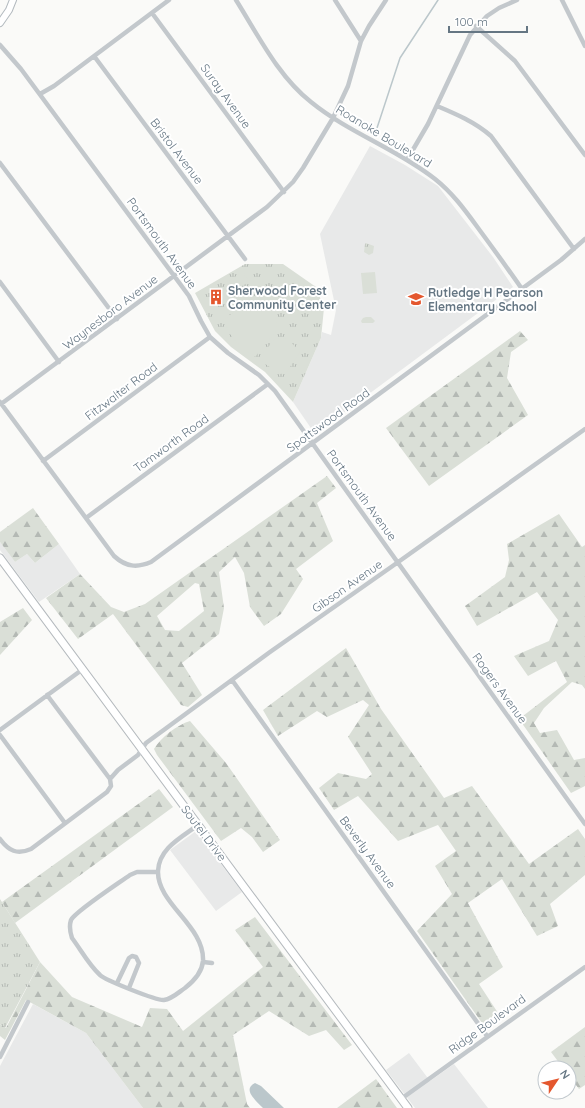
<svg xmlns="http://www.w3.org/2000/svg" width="585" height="1108" font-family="Quicksand,sans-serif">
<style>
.built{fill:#e8e9e9}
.grass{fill:url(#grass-tufts)}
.forest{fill:url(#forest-firs);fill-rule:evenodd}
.pitch{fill:#dadfd7}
.water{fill:#bbc7cb}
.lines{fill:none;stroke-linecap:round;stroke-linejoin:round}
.stream{stroke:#bbc7cb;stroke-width:1.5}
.secondary-casing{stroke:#b3babf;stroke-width:8}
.primary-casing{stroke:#b5babe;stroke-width:9}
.street{stroke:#c3c8cc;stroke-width:4.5}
.secondary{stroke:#fff;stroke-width:6}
.primary{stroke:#fff;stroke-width:7}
.labels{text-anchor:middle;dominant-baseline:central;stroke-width:4;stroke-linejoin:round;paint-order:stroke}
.street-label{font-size:12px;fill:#657683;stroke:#fff}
.poi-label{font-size:12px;font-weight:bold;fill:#657683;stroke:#fff;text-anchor:start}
</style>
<defs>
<pattern id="grass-tufts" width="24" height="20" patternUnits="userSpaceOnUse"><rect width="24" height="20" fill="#dadfd7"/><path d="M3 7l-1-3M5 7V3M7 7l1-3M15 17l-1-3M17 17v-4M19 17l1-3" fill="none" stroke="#b4b9b4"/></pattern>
<pattern id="forest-firs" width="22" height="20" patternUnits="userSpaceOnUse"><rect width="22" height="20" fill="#dadfd7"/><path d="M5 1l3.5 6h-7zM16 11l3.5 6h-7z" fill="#b4b9b4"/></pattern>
</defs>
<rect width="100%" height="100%" fill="#fafaf8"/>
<path class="built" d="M370 146 405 165 438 186 493 257 513 287 315 434 293 402 321 338 322 332 331 335 336 310 320 234Z
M0 542 15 562 27 554 35 563 59 544 80 574 39 602 0 550Z
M196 831 242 892 216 911 170 850Z
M33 1004 86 1033 143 1108H0V1066Z
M409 1053 430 1081 454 1064 488 1108H415L386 1070Z"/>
<path class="grass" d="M366 243 374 246 373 253 369 255 364 252 365 244Z
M245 264H283L316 287 324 308 321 338 293 402 265 372 231 347 215 331 195 293Z
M366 317H371L375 321 373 323H362L361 321 363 318Z
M0 899 40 962 5 1028 0 1024Z"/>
<path class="forest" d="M520 331 528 340 511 352 507 378 528 415 429 486 386 428Z
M327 476 336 488 317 503 333 541 296 569 303 579 281 614 264 626 250 607 244 573 235 557 219 572 224 608 219 634 182 663 202 695 188 707 181 705 113 614 78 639 46 598 80 574 111 607 124 612 145 604ZM195 583 199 584 204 611 179 631 165 630 157 616Z
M33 508 59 544 35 563 27 554 15 562 0 542V532Z
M559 514 582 547 585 545V689L582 685 572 682 544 708 534 723 540 733 557 730 574 760 585 758V786L571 793 519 719 567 682 556 661 528 676 514 656 549 641 558 620 537 592 477 626 465 606 505 577 509 560 507 544Z
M23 608 32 620 0 655V622Z
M346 648 381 709 444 798 472 786 529 864 578 829 585 839V875L550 904 558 926 537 936 502 879 468 903 503 967 479 984 502 1019 487 1030 417 931 452 894 435 866 456 851 438 825 398 841 358 796 334 810 319 788 338 773 366 779 372 774 348 737 369 705 363 700 327 717 317 711 278 736 263 710Z
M190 721 226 763 280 840 263 852 252 837 241 828 221 841 157 755 154 749C161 737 177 725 190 721Z
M159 789 173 807 15 923 2 902Z
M255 917 352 1045 344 1050 326 1030 309 1036 269 1011 233 1035 247 1104 250 1108H143L86 1033 26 1000 5 1040 0 1036V1024L6 1028 40 962 72 997 142 1027 150 1008 167 1009 183 1031 263 967 235 930Z
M585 1027V1085L579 1089 569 1076V1068H563L551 1052Z
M376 1079 397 1108H337Z"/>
<path class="pitch" d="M243 272 249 282 230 293 225 283Z
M375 272 377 293 363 294 361 273Z
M257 294 276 319 277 330 255 357C243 348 224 335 226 318Z
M287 338 300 352 286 373 280 374 258 359 275 339Z"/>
<path class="water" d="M255 1083 261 1086 284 1108H263C258 1102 241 1090 255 1083Z"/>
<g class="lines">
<path class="stream" d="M376 131 400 58 438 0"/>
<defs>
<path id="secondary" d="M0 23 9 10 13 0"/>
<path id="primary" d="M0 558 408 1108"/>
</defs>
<use href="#secondary" class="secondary-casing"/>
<use href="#primary" class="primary-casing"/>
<path class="street" d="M236 0C258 35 278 76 311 102 349 133 397 149 435 179 454 194 467 213 481 232 495 251 508 269 522 289
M335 0 361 41
M562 0 585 46
M152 13 284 192
M476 26 515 61 585 155
M0 45 21 69 189 296 201 321 210 337 228 353 259 375 275 391 585 824
M94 56 245 259
M40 94 54 86 169 0
M437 106C456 114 475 122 491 136L574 249
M407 160 428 124 470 35 487 16 499 8 517 0
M0 163 117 319
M0 282 59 362
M0 402 114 556C126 567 137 568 151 562L561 260 585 239
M1 404 267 207 293 182 303 168 333 118 348 86 361 41 369 26 386 0
M43 461 210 337
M86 518 268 384
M232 680 487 1036
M47 695 110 779
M0 730 83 669
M0 735 65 823
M0 839C9 851 17 855 31 849L107 792 111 786 110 779 118 770 138 755 146 743 270 652 394 565 585 429
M158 872H137L130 875C119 883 76 911 71 920 69 926 70 932 72 938 81 950 89 965 100 975 105 980 157 1001 164 1000 172 999 179 992 185 988 194 981 202 973 203 961 205 926 157 904 158 871 159 848 182 837 198 825
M203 962 212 963
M117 983 129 958 132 956 136 957 139 963 129 988
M0 1057 28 1002
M401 1099 585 967"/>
<use href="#secondary" class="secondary"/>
<use href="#primary" class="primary"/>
</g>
<defs>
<symbol id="building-bare" viewBox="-9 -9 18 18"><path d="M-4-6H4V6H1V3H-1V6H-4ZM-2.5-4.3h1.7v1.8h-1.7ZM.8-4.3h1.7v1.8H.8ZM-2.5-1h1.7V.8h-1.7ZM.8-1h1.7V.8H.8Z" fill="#e4572e" stroke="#fff" stroke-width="2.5" paint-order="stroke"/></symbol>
<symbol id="school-bare" viewBox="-9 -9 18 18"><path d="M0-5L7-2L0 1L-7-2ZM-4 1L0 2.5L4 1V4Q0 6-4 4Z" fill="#e4572e" stroke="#fff" stroke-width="2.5" paint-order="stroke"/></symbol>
</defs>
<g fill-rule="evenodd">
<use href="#building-bare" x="205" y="286" width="22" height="22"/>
<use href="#school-bare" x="405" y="288" width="22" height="22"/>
</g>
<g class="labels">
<g class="street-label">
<text transform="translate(226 96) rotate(54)">Suray Avenue</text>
<text transform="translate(384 136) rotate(31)">Roanoke Boulevard</text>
<text transform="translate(177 151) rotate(53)">Bristol Avenue</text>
<text transform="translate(162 243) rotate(54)">Portsmouth Avenue</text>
<text transform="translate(110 312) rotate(-37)">Waynesboro Avenue</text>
<text transform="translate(121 391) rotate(-37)">Fitzwalter Road</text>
<text transform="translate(328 420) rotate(-36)">Spottswood Road</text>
<text transform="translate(171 443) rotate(-36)">Tamworth Road</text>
<text transform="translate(362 495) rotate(54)">Portsmouth Avenue</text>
<text transform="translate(347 586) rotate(-35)">Gibson Avenue</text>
<text transform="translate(500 688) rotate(54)">Rogers Avenue</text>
<text transform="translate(204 833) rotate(53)">Soutel Drive</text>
<text transform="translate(368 852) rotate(54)">Beverly Avenue</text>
<text transform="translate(487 1024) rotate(-36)">Ridge Boulevard</text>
</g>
<g class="poi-label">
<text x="228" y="290">Sherwood Forest<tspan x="228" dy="14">Community Center</tspan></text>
<text x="428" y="292">Rutledge H Pearson<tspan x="428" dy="14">Elementary School</tspan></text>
</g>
</g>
<g transform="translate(557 1080) rotate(55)"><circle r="19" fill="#ffffff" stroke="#c1c8cd"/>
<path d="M0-3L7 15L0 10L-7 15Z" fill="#e4572e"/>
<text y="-6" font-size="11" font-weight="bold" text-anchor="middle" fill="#657683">N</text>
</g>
<path d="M449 26v6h78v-6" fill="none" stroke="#657683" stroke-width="2"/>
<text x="455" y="26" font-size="12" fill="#657683" stroke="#ffffff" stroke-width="3" paint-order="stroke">100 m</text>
</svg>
